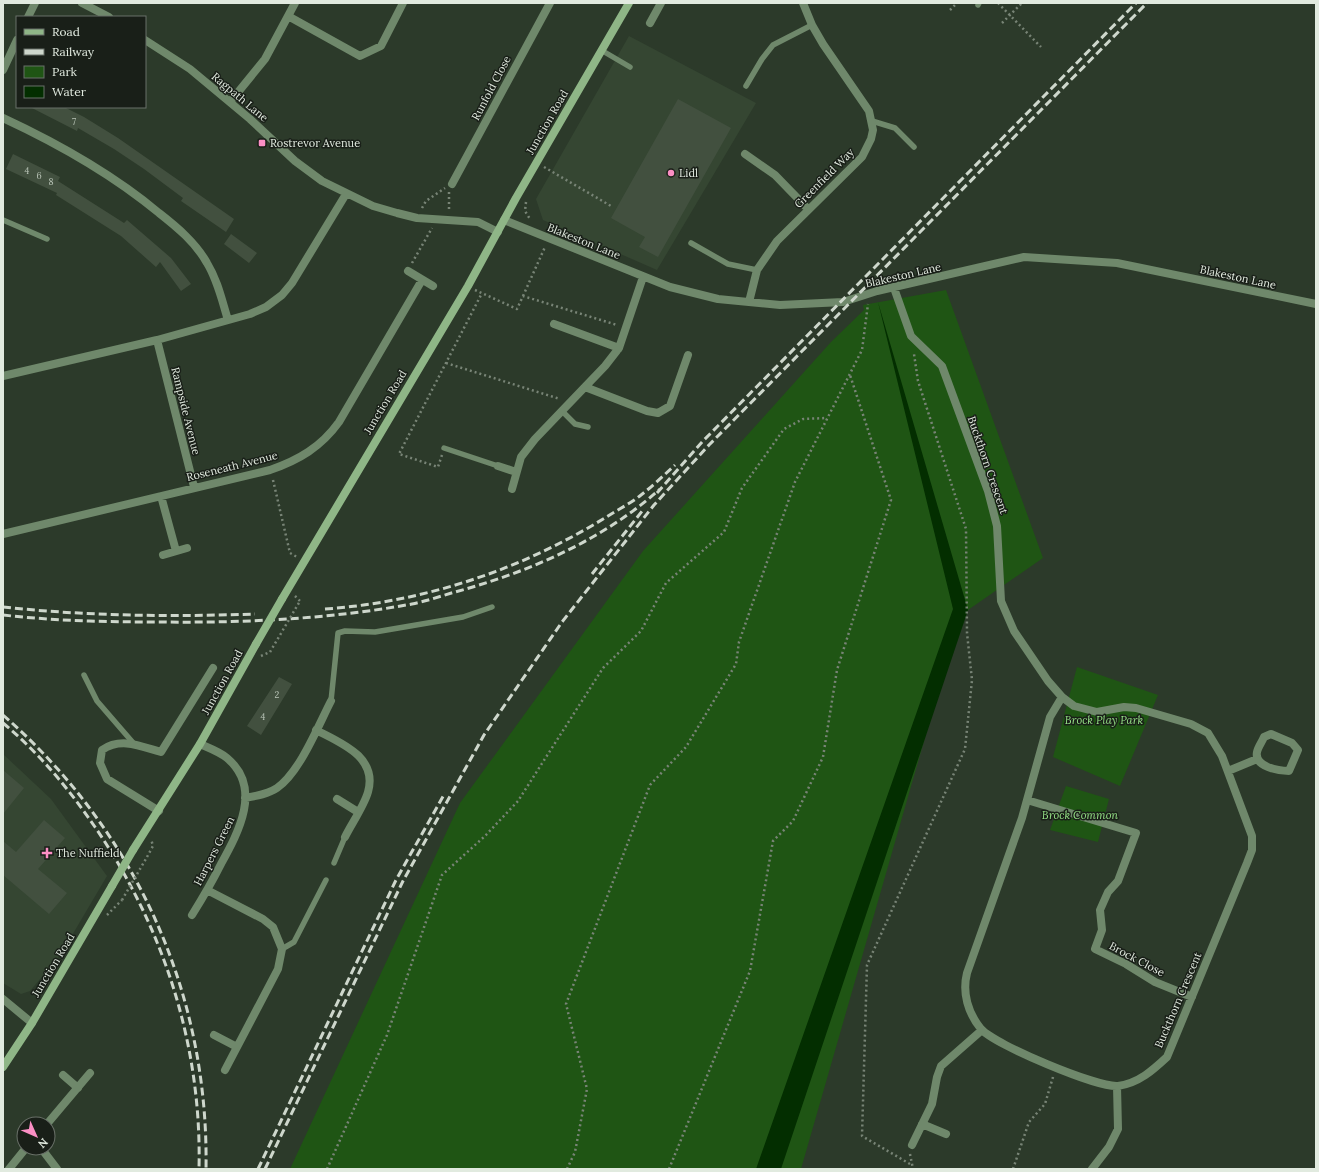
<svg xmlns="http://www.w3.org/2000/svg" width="1319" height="1172" font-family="Lora,serif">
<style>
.built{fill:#354632}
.green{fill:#1f5514}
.water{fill:#032e00}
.building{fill:#42503f}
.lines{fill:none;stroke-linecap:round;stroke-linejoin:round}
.path{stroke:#788476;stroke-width:2.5;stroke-dasharray:2 3;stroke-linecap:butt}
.service{stroke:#6f886b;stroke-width:5.5}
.minor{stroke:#6f886b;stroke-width:8}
.secondary{stroke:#8fb687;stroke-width:8}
.rail{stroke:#ced7cc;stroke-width:3;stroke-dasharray:8 4;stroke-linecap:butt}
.path-bridge{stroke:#788476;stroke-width:2.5;stroke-dasharray:2 3;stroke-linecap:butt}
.secondary-bridge{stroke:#8fb687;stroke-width:8}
.poi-dot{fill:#fb8fc4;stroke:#191f18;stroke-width:1.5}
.labels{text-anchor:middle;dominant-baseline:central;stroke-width:3;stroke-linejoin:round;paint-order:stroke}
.number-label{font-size:9px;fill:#b9c4b7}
.street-label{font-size:11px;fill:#e1eadf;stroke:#191f18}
.poi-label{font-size:11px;fill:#e1eadf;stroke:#191f18;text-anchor:start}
.park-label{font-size:11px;font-style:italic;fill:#95e186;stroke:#191f18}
</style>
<rect width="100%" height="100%" fill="#2c3a2a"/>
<path class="built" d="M629 36 756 103 657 270 543 220 536 199Z
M3 754 51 799 107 876 61 954 30 991 21 994 3 983Z"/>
<path class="green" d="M946 290 1043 558 968 610 937 696 801 1169H290L460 803 643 551 831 342 864 310 863 305Z
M1077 667 1158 695 1120 786 1053 757Z
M1066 786 1109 799 1098 842 1050 830Z"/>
<path class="water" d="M878 302 968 610 781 1169H756L953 609Z"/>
<path class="building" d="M678 99 731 128 658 257 639 247 645 237 611 218Z
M30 107H64L84 117 118 138 234 219 226 232 181 201 183 198 144 169 114 149 78 128 77 131Z
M13 154 60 177 58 181 124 223 127 220 171 258 191 284 181 291 160 262 156 267 121 236 56 195 57 193 6 169Z
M231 234 257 253 249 263 224 244Z
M279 677 292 684 261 735 247 726Z
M3 770 24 788 3 814Z
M44 820 65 838 38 869 67 893 49 914 3 875V841L16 852Z"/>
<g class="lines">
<path class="path" d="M998 3 1041 47
M950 10 957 3
M1002 23 1022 3
M544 167 611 206
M449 192V211
M526 202 525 211 530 219
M422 208 426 201 445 188
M412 263 432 228
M475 290 517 309 523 296 617 325
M523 296 545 247
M446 363 560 399
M442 455 438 467 399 454 482 293
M273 480 290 553 297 557
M295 596 300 601
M261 656 270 652
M147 857 153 846 151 839
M107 915 122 900
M910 1154 913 1169
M910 1164 862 1136 867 965 965 749 972 680 967 633 966 529 918 381 914 354
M327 1169 387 1035 442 875 485 836 518 801 603 668 641 631 666 583 724 532 742 488 784 429 803 419 827 418
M567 1169 575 1152 587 1089 566 1004 650 785 686 747 736 664 739 642 795 482 862 350 868 304
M669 1169 750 971 773 841 793 821 823 757 837 670 891 500 850 375
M1013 1169 1029 1122 1045 1104 1053 1077"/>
<path class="service" d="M978 5 979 3
M601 50 630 67
M746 86 762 59 773 45 812 25
M872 121 895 128 914 147
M3 220 47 239
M691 243 728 264 757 270
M562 411 575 424 588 427
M444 448 498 466
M84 675 97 701 135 745
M331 701 338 633 345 631 375 632 463 617 492 607
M334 863 345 837
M282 949 294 942 326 880"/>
<path class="minor" d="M82 3 109 17
M288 16 360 56 381 46 403 3
M28 17 35 3
M650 23 661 3
M145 40 190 69 250 119 295 161 322 181 373 206 397 213 417 218 478 222 498 232
M3 70 17 40
M230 102 265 59 295 3
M3 118C59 144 111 173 159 213 177 227 196 243 207 263 218 281 222 301 228 320
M745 154 775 175 808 209
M452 184 550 3
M504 220 670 287 718 299 780 305 843 302 877 291 1024 257 1117 263 1316 304
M408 271 433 286
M894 288 911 336 942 366 988 491 997 526 1001 601 1014 631 1048 681 1062 697 1074 706 1097 712 1124 707 1136 708 1191 724 1208 733 1222 756 1252 836V850L1247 863 1167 1057C1153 1070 1139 1083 1118 1086 1098 1088 995 1045 981 1029 968 1013 962 993 967 973L1022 818 1050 717 1062 697
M749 302 757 270 777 241 862 157 871 139 873 130 869 111 823 44 812 25 803 3
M554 324 619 348
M157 340 194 487
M3 376 157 340 250 314 266 307 282 295 292 283 346 194
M585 387 647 411 658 413 670 406 688 355
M498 466 516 472
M512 489 521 457 535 439 605 366 619 348 643 277
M161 496 176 551
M3 534 270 470C299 460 321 447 339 422L422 280
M163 555 187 548
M316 730C341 743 378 757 368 792 364 806 352 823 345 837
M1271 734 1292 743 1298 750 1289 771C1279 771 1254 767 1257 752 1258 747 1262 742 1264 737Z
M1228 771 1257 759
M245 798C256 796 268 794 277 788 300 772 318 726 331 701
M337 799 358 812
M1027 800 1136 833 1118 881 1108 892 1100 910 1102 930 1095 949 1126 964 1155 982 1192 997
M159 811 107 779 100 763 102 750C121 737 140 746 161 752L213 668
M207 890 263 919 273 927 282 949 278 969 225 1070
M192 915C202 899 212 882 221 864 238 833 263 788 227 758 220 752 209 748 200 744
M3 999 32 1023
M214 1035 237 1047
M63 1075 78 1088
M47 1124 90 1073
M922 1124 946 1134
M912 1145 932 1104 937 1077 941 1066 982 1030
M41 1148 57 1169
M9 1169 26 1148
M1092 1169 1109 1147 1118 1129 1117 1086"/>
<path class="secondary" d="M282 599 468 286 516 198 629 3
M133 850 200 744 256 644
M3 1067 32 1023 112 886"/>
<path class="rail" d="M657 493 703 441 1136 3
M592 574 643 510
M3 607C86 616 171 617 255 614
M325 609C425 602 523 569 608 516 619 509 631 503 641 495 653 486 664 475 675 465
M3 615C56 621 108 622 161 622 244 623 330 619 412 604 427 601 441 596 455 592 529 572 603 540 660 489
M3 715C135 830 209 993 206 1169
M3 723C39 753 69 789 95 827 164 928 202 1046 199 1169
M258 1169 396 880 445 793
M265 1169 403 881 484 735 562 622 654 505 709 445 1147 3"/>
<path class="path-bridge" d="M270 652 300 601
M122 900 147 857"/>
<path class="secondary-bridge" d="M256 644 282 599
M112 886 133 850"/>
</g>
<g class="poi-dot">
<rect x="258" y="139" width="8" height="8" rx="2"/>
<circle cx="671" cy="173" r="4"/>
<path d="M45 847h4v4h4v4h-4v4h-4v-4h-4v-4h4z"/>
</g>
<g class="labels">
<g class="number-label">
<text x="74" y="121">7</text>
<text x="27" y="170">4</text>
<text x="39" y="175">6</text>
<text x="51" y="181">8</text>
<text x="277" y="694">2</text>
<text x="263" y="716">4</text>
</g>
<g class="street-label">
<text transform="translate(491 88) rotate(-62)">Runfold Close</text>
<text transform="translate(240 97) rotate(40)">Ragpath Lane</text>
<text transform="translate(547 122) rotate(-60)">Junction Road</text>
<text transform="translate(824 178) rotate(-45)">Greenfield Way</text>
<text transform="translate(584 241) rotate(22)">Blakeston Lane</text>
<text transform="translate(903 275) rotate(-13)">Blakeston Lane</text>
<text transform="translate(1238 277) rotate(12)">Blakeston Lane</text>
<text transform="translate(385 402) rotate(-59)">Junction Road</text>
<text transform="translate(186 411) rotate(76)">Rampside Avenue</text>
<text transform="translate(988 465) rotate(71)">Buckthorn Crescent</text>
<text transform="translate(232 466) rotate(-14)">Roseneath Avenue</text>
<text transform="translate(222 682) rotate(-61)">Junction Road</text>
<text transform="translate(214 851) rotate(-63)">Harpers Green</text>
<text transform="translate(1137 959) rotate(28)">Brock Close</text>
<text transform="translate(53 965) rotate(-59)">Junction Road</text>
<text transform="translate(1178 1000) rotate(-67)">Buckthorn Crescent</text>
</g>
<g class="poi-label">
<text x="270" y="143">Rostrevor Avenue</text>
<text x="679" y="173">Lidl</text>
<text x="56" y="853">The Nuffield</text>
</g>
<g class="park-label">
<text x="1104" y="720">Brock Play Park</text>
<text x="1080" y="815">Brock Common</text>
</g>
</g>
<rect width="1319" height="1172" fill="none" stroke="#e1eadf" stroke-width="8"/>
<rect x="16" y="16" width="130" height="92" fill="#191f18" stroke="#697068"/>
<rect x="24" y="29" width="20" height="6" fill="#8fb687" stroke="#697068"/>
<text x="52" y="36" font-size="12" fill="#e1eadf">Road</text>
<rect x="24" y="49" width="20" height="6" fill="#ced7cc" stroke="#697068"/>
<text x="52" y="56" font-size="12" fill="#e1eadf">Railway</text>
<rect x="24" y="66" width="20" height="12" fill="#1f5514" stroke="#697068"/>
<text x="52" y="76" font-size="12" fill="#e1eadf">Park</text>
<rect x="24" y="86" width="20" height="12" fill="#032e00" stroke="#697068"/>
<text x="52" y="96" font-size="12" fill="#e1eadf">Water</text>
<g transform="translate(36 1136) rotate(135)"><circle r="19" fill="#191f18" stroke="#697068"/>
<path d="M0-3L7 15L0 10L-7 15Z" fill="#fb8fc4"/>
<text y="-6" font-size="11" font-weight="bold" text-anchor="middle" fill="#e1eadf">N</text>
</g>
</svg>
